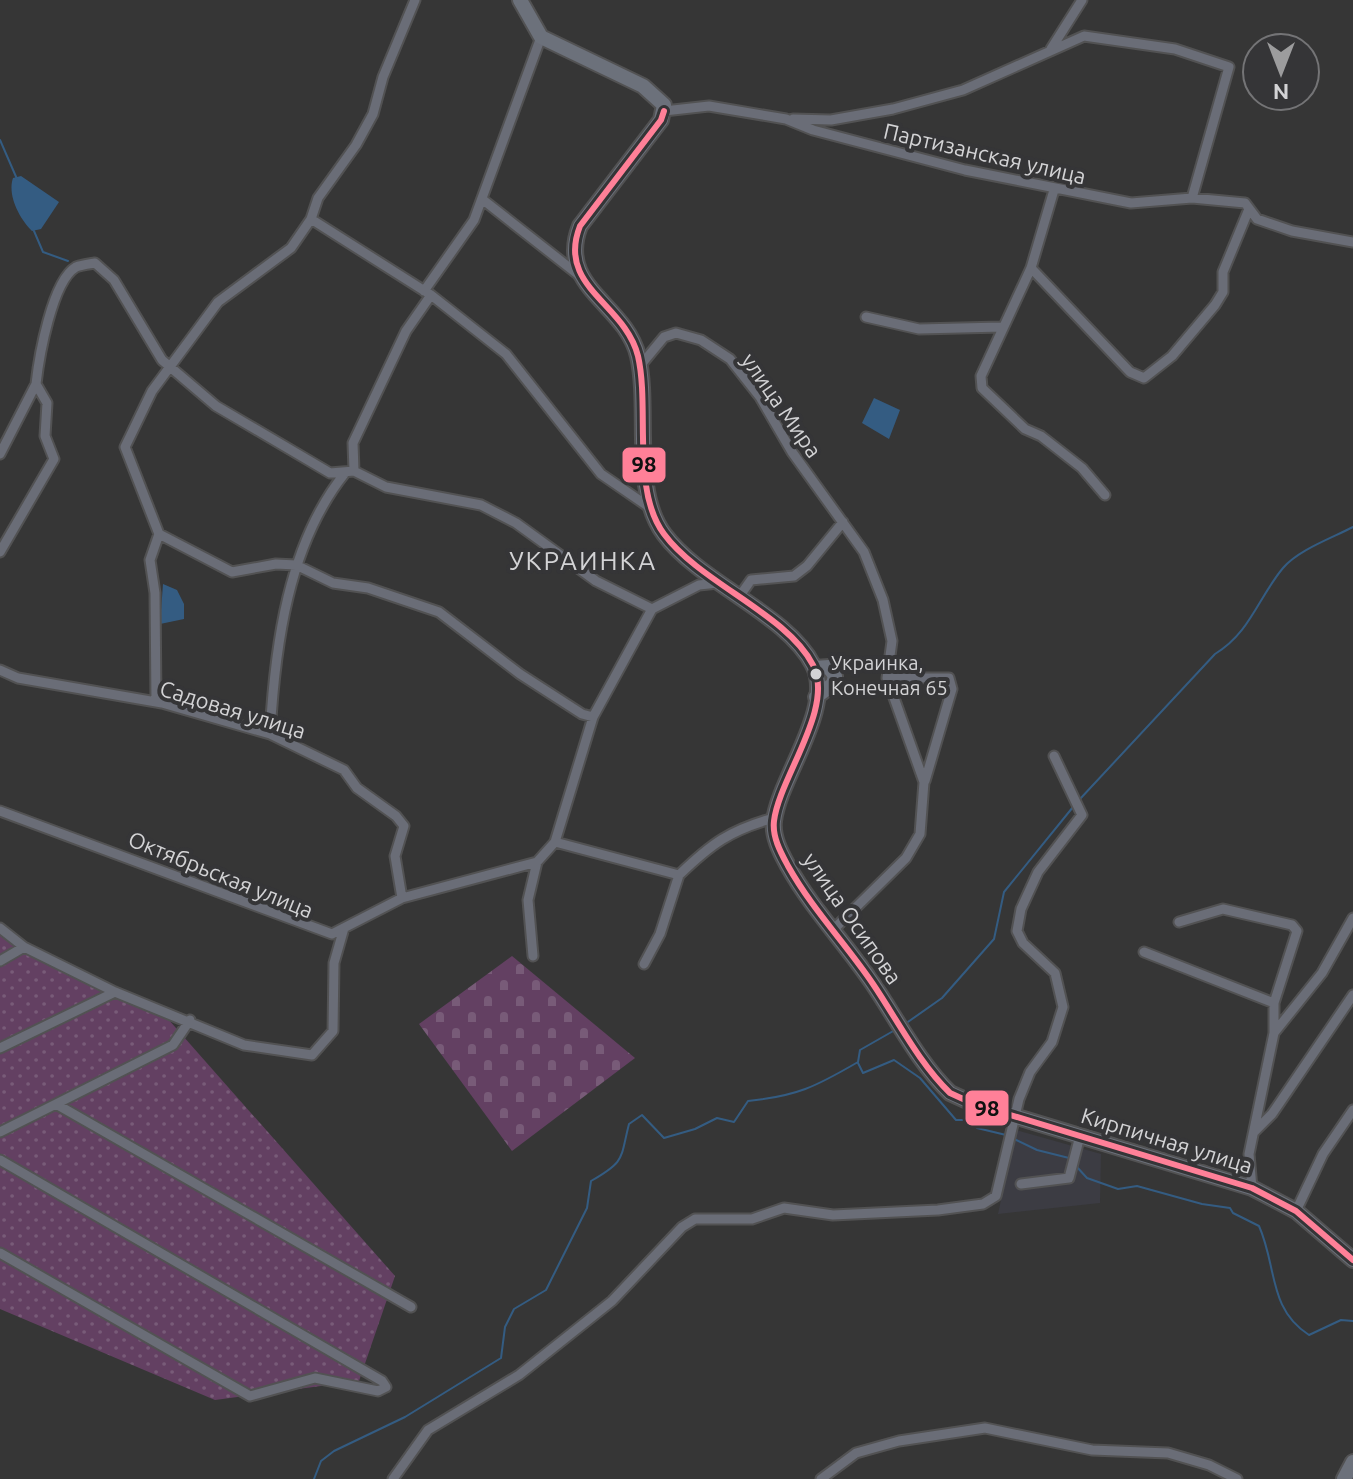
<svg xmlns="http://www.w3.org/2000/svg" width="1353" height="1479" font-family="Ubuntu,sans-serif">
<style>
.built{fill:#3c3c43}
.cemetery{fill:url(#cemetery-stones)}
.garden{fill:url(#garden-dots)}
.water{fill:#345c82}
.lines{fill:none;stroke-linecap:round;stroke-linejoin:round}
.stream{stroke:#345c82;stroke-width:2}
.street-casing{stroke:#525253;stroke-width:13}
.secondary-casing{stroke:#525253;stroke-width:18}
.street{stroke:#6a6d77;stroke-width:9}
.secondary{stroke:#6c717b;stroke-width:14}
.bus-1-casing{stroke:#353537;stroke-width:12}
.bus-1{stroke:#ff8098;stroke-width:6}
.bus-dot{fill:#d3d3d5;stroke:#353537;stroke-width:3}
.labels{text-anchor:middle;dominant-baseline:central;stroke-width:8;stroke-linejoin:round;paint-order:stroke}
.bus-label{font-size:20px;fill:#d3d3d5;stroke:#353537;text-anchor:start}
.street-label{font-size:22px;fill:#d3d3d5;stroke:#353537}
.quarter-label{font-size:26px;letter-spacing:2px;fill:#d3d3d5;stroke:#353537}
.line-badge{stroke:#353537;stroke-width:3}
.pale-badge-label{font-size:22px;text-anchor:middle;font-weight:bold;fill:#111}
</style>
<defs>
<pattern id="cemetery-stones" width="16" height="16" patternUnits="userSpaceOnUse" patternTransform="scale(2)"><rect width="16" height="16" fill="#634062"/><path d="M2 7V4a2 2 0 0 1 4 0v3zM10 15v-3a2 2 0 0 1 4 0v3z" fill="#785b78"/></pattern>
<pattern id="garden-dots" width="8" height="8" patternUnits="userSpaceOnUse" patternTransform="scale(2)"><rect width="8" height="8" fill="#634062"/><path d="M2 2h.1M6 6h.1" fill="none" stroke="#785b78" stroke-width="1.8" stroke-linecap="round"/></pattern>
</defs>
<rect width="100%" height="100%" fill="#363636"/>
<path class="built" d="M1016 1130 1101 1154 1100 1203 998 1214Z"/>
<path class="cemetery" d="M512 956 635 1058 512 1151 419 1024Z"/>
<path class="garden" d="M0 931 168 1019 395 1276 359 1381 215 1400 0 1309Z"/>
<path class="water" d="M21 176 59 202 41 229 32 231C20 219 7 196 13 178Z
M874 398 900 410 889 439 862 423Z
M163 584 177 590 184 604V619L160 624Z"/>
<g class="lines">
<path class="stream" d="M0 140 17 179
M34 231 43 252 68 261
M1080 799 1215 654C1250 633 1258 598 1283 568 1298 550 1332 538 1353 527
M905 1024 942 998 994 939 1004 892 1073 807
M858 1063 863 1073 894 1060 920 1078 956 1120H969L977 1128 1006 1135
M1012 1138 1037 1150 1069 1158
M1076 1166 1087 1178 1118 1189 1137 1186 1202 1204 1230 1208 1233 1213 1259 1226C1277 1266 1268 1309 1309 1335L1341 1320 1353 1321
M314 1479 321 1461 334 1451 405 1417 501 1358 505 1327 514 1309 546 1290 587 1208 591 1181C626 1161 620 1159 629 1124L642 1115 664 1138 695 1129 717 1118 734 1122 748 1101C797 1096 815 1087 858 1062L860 1050 895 1030"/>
<defs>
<path id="street" d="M1051 49 1082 0
M664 111 709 106 786 119 813 130 965 170 1131 203 1192 198 1245 203 1257 219 1292 231 1353 242
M793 119 831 120 893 109 963 90 1084 36 1175 49 1229 67 1192 198
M1054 190 1031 268 981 376 982 388 1025 429 1041 436 1082 468 1105 495
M482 199 580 276
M311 219 431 295 506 354 601 474 649 507
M1031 268 1130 372 1144 378 1172 356 1215 305 1223 292V272L1249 209
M424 291 474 220 541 37
M866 317 919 329 1002 327
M640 366 664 337 676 333 701 340 730 359 760 397 792 452 864 552 883 600 892 641 887 678 924 782 920 834 906 858 834 929
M0 454 36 384
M354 471 353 443 406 331 431 295
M159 534 232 572 276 564 296 565 333 583 368 588 439 612 520 674 582 714 593 717
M0 552 54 459 45 436 47 403 36 384C39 357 52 281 76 267 81 265 89 264 95 263L114 280 162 360 216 406 330 473 354 471 386 487 481 505 516 523 596 581 652 609
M739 597 751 580 794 576 807 566 843 522
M0 670 18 678 162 703 270 734 344 770 357 788 396 816 404 826 395 856 402 898
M887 678H949L952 689 925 781
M156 702 155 593 150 560 159 534 125 447 152 391 218 302 291 248 311 219 318 198 356 145 373 114 383 77 415 0
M270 734C275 646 288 544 345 473
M0 811 332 934 402 898 537 862 555 842 679 875C711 844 730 830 774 818
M555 842 593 717 652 609 699 585 718 583
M1179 922 1223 909 1292 925 1297 931 1274 1003V1033L1249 1154 1252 1188
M0 928 24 947 115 992 244 1045 312 1055 333 1031 334 963 344 928
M1144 952 1274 1003
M533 956 528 900 537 862
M0 961 24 947
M644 964 660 934 679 875
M1274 1033 1322 973 1353 918
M0 1048 115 992
M56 1104 173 1045 190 1020
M0 1132 56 1104 411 1307
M1254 1132 1272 1114 1353 995
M0 1160 382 1381 386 1387 378 1391 315 1378 250 1396 0 1253
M1021 1184 1069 1178 1080 1136
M1296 1211 1323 1154 1353 1110
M393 1479 428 1430 519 1375 612 1301 682 1227 695 1219H752L784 1208 833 1215 938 1210 983 1204 996 1196 1019 1099 1030 1072 1052 1042 1063 1007 1055 973 1023 943 1017 931 1021 909 1038 872 1082 815 1054 756
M821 1479 856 1453 899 1441 985 1428 1092 1450 1168 1453 1209 1465 1237 1479"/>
<path id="secondary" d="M520 0 541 37 643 86 664 105 661 120 580 226C556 287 625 303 638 356 650 408 631 490 664 534 700 583 787 614 813 665 835 708 779 778 774 821 772 837 781 853 788 866 812 909 846 944 873 984 898 1021 919 1063 950 1093L974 1104 1252 1188 1296 1211 1353 1260
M815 668 829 667 835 676 833 684 816 697
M1344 1479 1353 1462"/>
</defs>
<use href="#street" class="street-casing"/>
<use href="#secondary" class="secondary-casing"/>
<use href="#street" class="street"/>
<use href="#secondary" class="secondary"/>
<defs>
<path id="bus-1" d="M664 111 661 120 580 226C556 287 625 303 638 356 650 408 631 490 664 534 700 583 787 614 813 665 835 708 779 778 774 821 772 837 781 853 788 866 812 909 846 944 873 984 898 1021 919 1063 950 1093L974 1104 1252 1188 1296 1211 1353 1260"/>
</defs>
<use href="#bus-1" class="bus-1-casing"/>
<use href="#bus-1" class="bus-1"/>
</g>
<circle class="bus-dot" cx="816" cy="674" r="7"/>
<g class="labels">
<g class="bus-label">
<text x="831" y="662">Украинка,<tspan x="831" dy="25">Конечная 65</tspan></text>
</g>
<g class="street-label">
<text transform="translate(985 153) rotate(13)">Партизанская улица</text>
<text transform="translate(782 405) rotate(55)">улица Мира</text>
<text transform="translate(233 709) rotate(17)">Садовая улица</text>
<text transform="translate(221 874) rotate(22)">Октябрьская улица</text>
<text transform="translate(853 918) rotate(55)">улица Осипова</text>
<text transform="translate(1167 1140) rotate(17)">Кирпичная улица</text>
</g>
<g class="quarter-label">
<text x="583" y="560">УКРАИНКА</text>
</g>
</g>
<g class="line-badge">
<rect x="621" y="446" width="46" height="38" rx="8" fill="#ff8098"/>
<rect x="964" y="1089" width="46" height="38" rx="8" fill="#ff8098"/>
</g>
<g class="pale-badge-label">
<text x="644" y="472">98</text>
<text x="987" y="1116">98</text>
</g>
<g transform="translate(1281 72) rotate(180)"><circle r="38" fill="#353537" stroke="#747476" stroke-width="2"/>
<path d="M0-6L14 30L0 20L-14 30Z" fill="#9c9c9d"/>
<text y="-12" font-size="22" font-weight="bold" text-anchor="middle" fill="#d3d3d5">N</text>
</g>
</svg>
